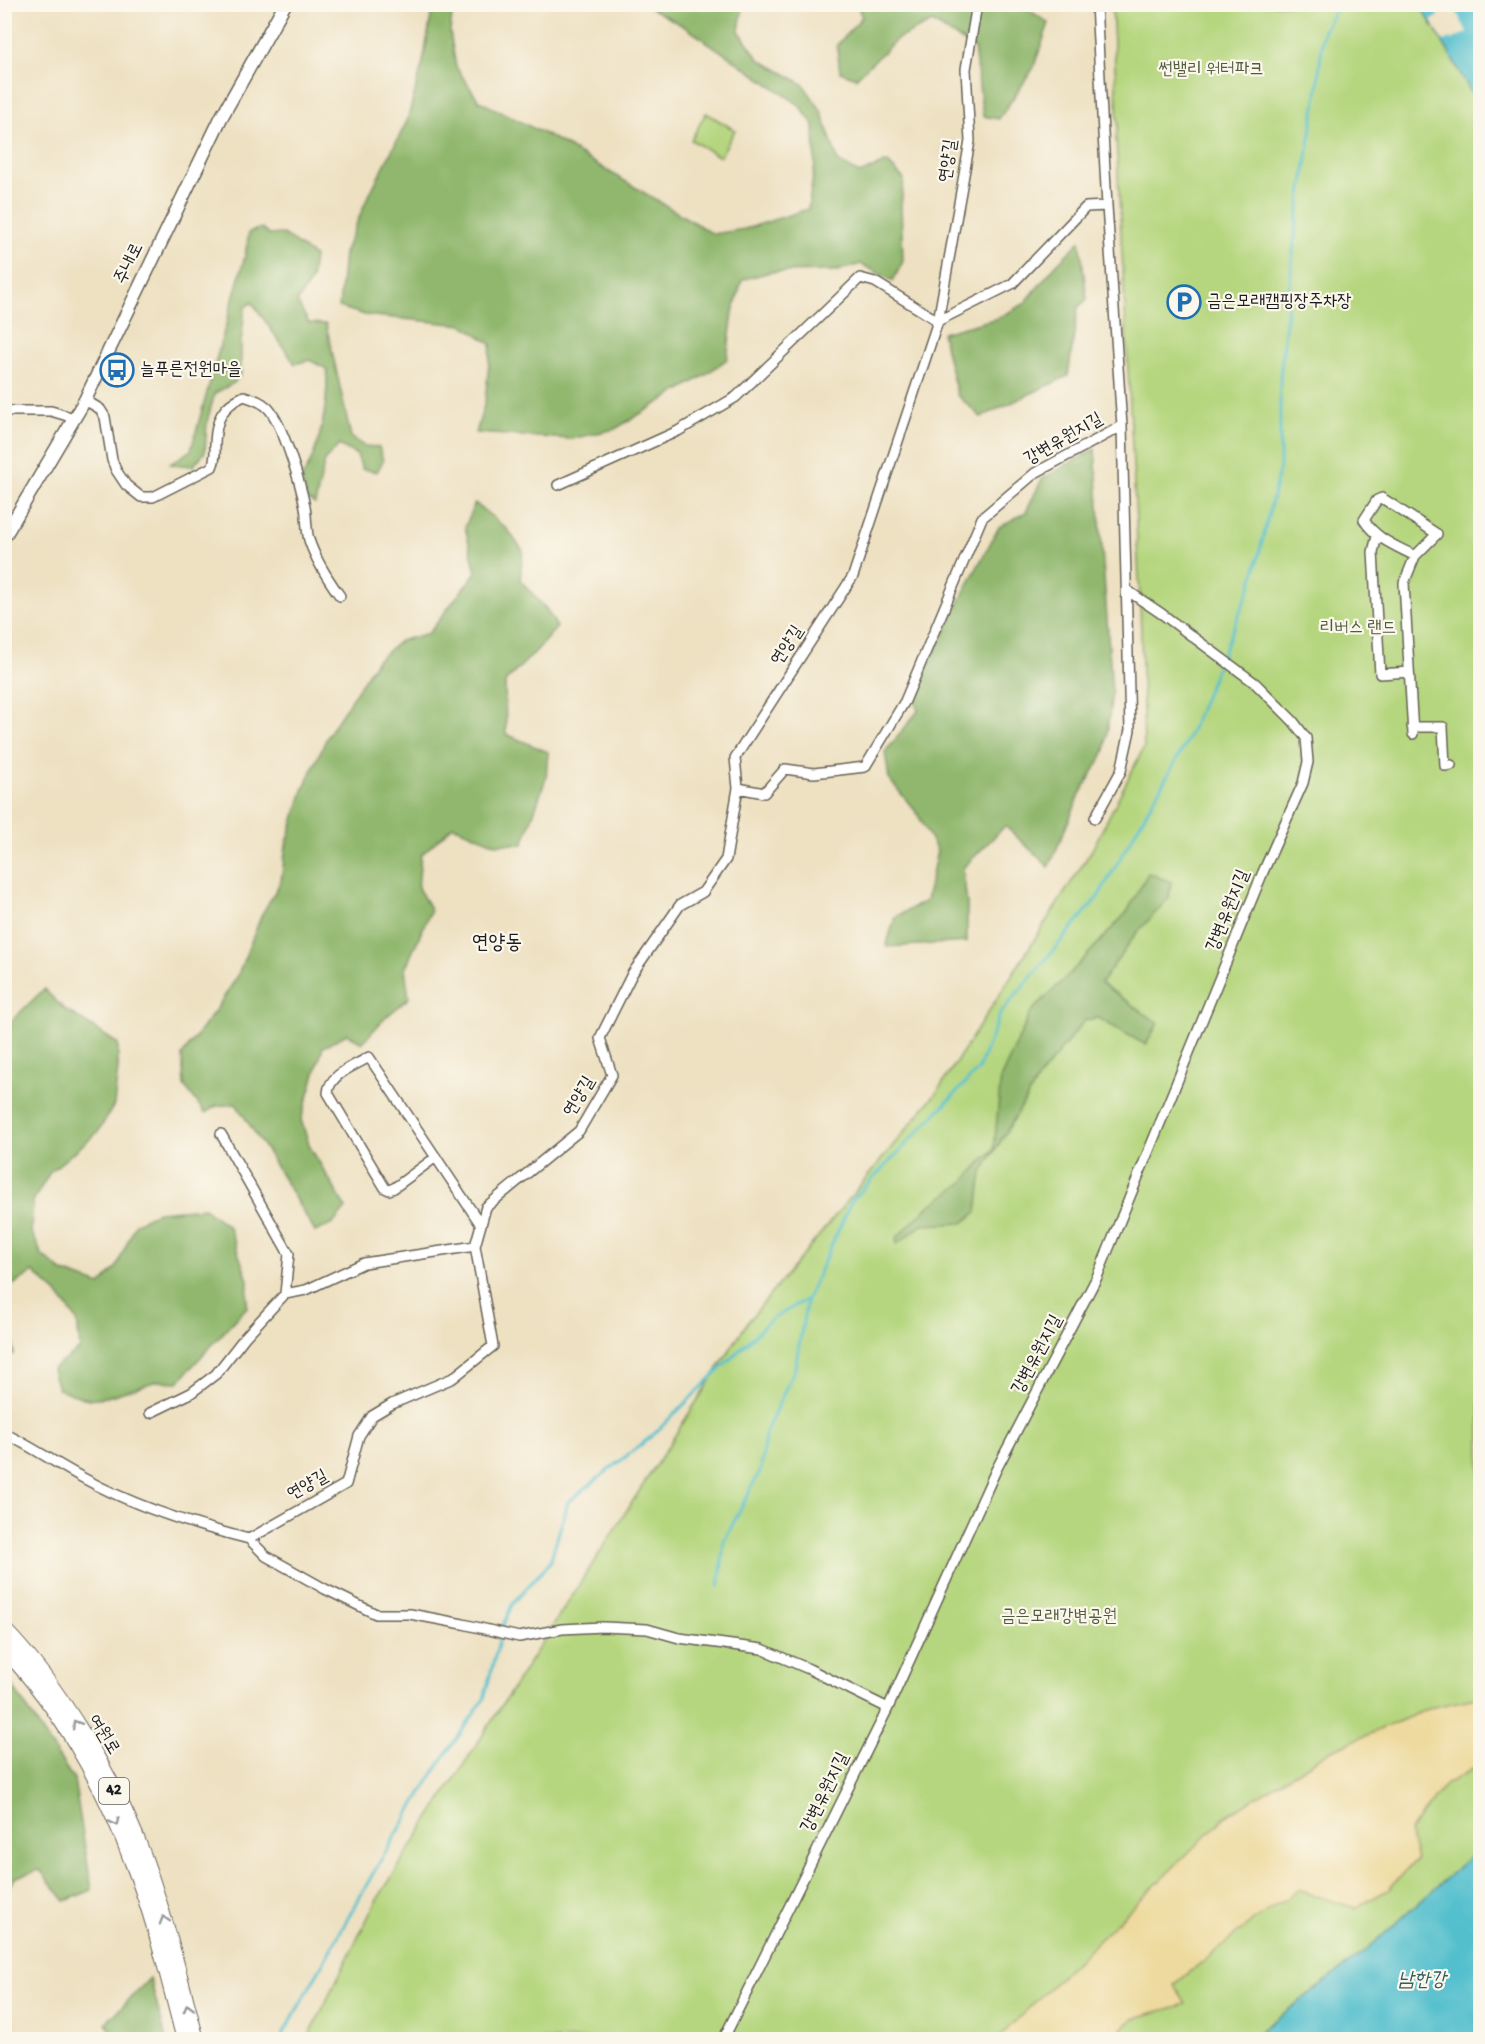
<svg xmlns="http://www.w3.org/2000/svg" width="1485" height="2044" font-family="'Gochi Hand','Poor Story',sans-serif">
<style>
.green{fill:#b5d67e;stroke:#68794d;stroke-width:1.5}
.forest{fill:#90b76d;stroke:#566a44;stroke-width:1.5}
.sand{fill:#eeda9e;stroke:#857b5d;stroke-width:1.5}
.water{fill:#53bfcd;stroke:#386e74;stroke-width:1.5}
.pier{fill:#eee1c2}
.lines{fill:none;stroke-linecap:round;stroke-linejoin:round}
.stream{stroke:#53bfcd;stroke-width:3}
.minor-casing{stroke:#666156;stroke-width:12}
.major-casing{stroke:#666156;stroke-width:15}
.highway-casing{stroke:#666156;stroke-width:16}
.minor{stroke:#fff;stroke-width:9}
.major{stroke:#fff;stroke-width:12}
.highway{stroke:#fff;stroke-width:14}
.oneway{stroke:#999}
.labels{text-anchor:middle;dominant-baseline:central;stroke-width:4.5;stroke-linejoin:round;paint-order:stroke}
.shield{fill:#fbf7ec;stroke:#5f5e5a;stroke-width:1.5}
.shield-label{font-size:16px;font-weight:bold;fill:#1c1c1c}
.park-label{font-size:18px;fill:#525d3e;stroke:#fbf7ec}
.street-label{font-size:18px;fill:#1c1c1c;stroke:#fbf7ec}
.poi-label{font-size:18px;fill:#1c1c1c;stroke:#fbf7ec;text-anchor:start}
.water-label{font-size:20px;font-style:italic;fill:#325d63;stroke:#fbf7ec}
.quarter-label{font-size:21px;fill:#1c1c1c;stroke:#fbf7ec}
</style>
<rect width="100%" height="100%" fill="#fbf7ec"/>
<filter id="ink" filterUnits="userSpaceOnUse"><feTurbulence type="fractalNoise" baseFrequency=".0167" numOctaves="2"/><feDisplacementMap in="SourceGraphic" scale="12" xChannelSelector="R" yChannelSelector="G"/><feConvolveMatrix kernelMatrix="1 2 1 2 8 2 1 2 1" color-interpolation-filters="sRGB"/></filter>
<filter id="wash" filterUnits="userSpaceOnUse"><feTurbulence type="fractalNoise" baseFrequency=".008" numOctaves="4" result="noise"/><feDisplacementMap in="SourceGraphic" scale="24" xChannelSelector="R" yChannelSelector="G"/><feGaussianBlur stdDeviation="1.35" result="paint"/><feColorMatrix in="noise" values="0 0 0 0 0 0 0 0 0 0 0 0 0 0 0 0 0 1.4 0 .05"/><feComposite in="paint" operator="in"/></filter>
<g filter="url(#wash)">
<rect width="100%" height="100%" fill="#eee1c2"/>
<path class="green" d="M1112 5H1419C1443 37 1459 74 1480 107V1848L1363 1953 1250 2039 307 2040 375 1903 747 1323 937 1092 1092 850 1144 747 1140 599 1116 137 1118 127Z
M706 113 735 130 720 157 691 140Z"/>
<path class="forest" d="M433 5H453L450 32 456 67 479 101 553 138 713 234 745 229 808 209 815 164 814 125 798 104 685 27 645 5H743L739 31 759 59 803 84 821 110 838 161 860 174 887 162 904 179 901 206 903 261 893 281 861 264 837 271 770 272 742 280 733 312 727 359 705 375 615 429 571 439 476 433 485 402 491 344 463 325 365 315 339 307 344 253 367 199 407 121 423 62Z
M857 5H1021L1049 23 1033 69 999 119 983 116 974 48 932 22 897 39 856 78 840 72 837 45 862 17Z
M262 228 269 235 283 234 314 256 311 280 297 302 309 323 326 324 351 437 364 446 379 447 383 461 377 472 362 469 357 455 339 445 325 460 315 504 307 499 302 478C321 447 328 405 327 369L309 360 295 364 252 302 245 308 241 342V374L234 383 215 393 207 421 205 452 193 466 170 464 191 450 245 256 249 232Z
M1080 241 1087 300 1078 307 1068 376 981 417 957 395 942 333 998 318 1024 304 1055 266Z
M1095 449 1112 691 1105 751 1080 794 1049 867 1005 826 963 868 967 905V942L886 947 895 917 926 901 937 851 917 813 889 779 885 752 918 711 914 697 965 590 999 527 1026 512 1042 479Z
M475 503 507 529 523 551 520 580 547 610 557 627 536 651 505 682 506 734 548 752 546 778 523 844H496L453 826 421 855 418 888 431 910 405 969 409 998 385 1018 362 1043 347 1034 323 1047 301 1120 310 1147 346 1208 333 1224 315 1232 268 1153 236 1104 216 1106 205 1113 184 1085 182 1055 217 1008 237 977 262 914 281 881 286 846 303 790 328 735 376 661 400 641 429 633 476 572 465 527Z
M1148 873 1171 882 1169 898 1135 935 1101 983 1158 1023 1146 1045 1098 1018 1085 1020 1040 1076 982 1172 977 1212 963 1223 922 1225 897 1244 896 1238 929 1206 961 1184 994 1149 1001 1077 1031 1012 1077 966 1127 912Z
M44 989 63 1008 118 1044V1068L114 1105 98 1132 50 1172 33 1201 31 1231 42 1255 63 1272 100 1285 116 1268 136 1223 158 1212 204 1208 229 1227 248 1280 247 1307 178 1382 157 1381 107 1397 87 1399 58 1389 52 1369 80 1349 77 1320 56 1292 33 1272 5 1290V1027Z
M5 1326 12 1333 14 1354 5 1358Z
M4 1673 74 1780 92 1890 65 1901 40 1870 16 1877 5 1891Z
M150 1978 166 2039H130L128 2035 113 2033 106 2023Z"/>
<path class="sand" d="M1480 1697V1765L1445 1785 1409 1831 1417 1859 1388 1890 1355 1908 1298 1890 1245 1927 1174 1985 1186 2004 1134 2018 1111 2039H997L1226 1816 1332 1750 1433 1707Z"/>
<path class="water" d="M1419 5H1480V107C1459 74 1443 37 1419 5Z
M1480 1848V2039H1250L1363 1953Z"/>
<path class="pier" d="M1453 6 1467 32 1451 40 1450 38 1443 41 1431 21 1438 17 1437 14Z"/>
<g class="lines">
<path class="stream" d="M719 1587 724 1541 761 1469 765 1434 795 1368 807 1299 852 1200 978 1070 1000 1014 1098 897 1186 743 1252 583 1280 467V378L1295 234 1317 94 1323 32 1339 4
M280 2040 375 1870 436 1769 484 1699 503 1625 513 1603 550 1562 568 1502 652 1436 769 1321 807 1299"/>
</g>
</g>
<g filter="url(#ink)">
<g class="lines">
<defs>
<path id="minor" d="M85 400 100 409 105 417 112 460 116 470 126 485 141 497H153L212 467C216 459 215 452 215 443 216 419 222 406 244 396 253 399 261 401 268 408 283 424 301 485 305 507 307 518 306 529 309 540 316 561 327 578 340 596
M4 411H51L74 418
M558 485 678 431 736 397 860 278 875 282 938 321 1012 284 1086 207 1107 206
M1377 536 1373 552 1380 674 1409 672
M1412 727H1443L1445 766 1451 765
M1413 734 1404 583 1415 556 1437 534 1382 498 1377 500 1364 520C1376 539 1396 546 1415 556
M738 788 764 793 785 769 814 773 865 767 905 701 982 518 1035 473 1122 426
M1095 818 1121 771 1130 730 1122 426 1107 206 1096 4
M221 1134 289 1254 285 1294
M436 1157 394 1188 389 1190 385 1188 328 1093C329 1074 355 1066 369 1057L481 1225
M150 1413 191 1393 216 1374 245 1337 285 1294 306 1290 364 1263 475 1246
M4 1433C32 1447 57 1464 85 1479 136 1507 193 1525 249 1539L346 1484 359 1436 372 1416 392 1404 453 1378 493 1346 475 1246 486 1207 579 1131 612 1075 600 1038 632 974 680 905 703 892 726 859 738 788 735 758 853 576 938 321 970 141 966 69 977 4
M249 1539 266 1556 325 1589 376 1614H410L463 1624 519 1637 562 1629 603 1627 647 1629 679 1638 762 1649 809 1669 888 1708
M723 2040 888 1708 996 1470 1097 1277 1263 872 1303 783 1308 762 1306 738 1293 721 1255 683 1162 614 1128 591"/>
<path id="major" d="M4 537 85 400 221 118 285 4"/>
<path id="highway" d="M4 1629C59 1685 117 1782 144 1856 166 1916 180 1978 197 2040
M4 1649C60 1708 103 1784 131 1860 154 1918 168 1979 184 2040"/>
</defs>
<use href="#minor" class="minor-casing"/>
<use href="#major" class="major-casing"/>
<use href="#highway" class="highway-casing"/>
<use href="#minor" class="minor"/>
<use href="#major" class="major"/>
<use href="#highway" class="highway"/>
</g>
<defs><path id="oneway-chevron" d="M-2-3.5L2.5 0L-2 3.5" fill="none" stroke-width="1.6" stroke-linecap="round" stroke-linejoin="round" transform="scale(1.5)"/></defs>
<g class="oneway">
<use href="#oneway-chevron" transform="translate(76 1724) rotate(-122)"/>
<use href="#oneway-chevron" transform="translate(115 1822) rotate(66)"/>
<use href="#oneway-chevron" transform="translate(164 1920) rotate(-107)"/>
<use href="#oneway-chevron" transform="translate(188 2008) rotate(-105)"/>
</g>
</g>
<defs>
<symbol id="parking-ring" viewBox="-11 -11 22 22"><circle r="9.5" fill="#fbf7ec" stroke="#1f6fb2" stroke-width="1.5"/><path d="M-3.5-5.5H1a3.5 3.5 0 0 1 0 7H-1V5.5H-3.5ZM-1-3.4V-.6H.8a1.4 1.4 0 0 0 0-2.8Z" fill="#1f6fb2"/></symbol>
<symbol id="bus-ring" viewBox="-11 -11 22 22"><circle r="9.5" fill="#fbf7ec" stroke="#1f6fb2" stroke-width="1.5"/><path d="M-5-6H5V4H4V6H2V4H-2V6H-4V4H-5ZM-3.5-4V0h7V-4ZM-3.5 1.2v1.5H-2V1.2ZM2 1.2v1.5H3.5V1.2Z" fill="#1f6fb2"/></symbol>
</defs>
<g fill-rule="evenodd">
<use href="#parking-ring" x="1165" y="283" width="38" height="38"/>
<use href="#bus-ring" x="98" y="351" width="38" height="38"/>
</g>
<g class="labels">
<rect class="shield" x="99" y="1778" width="30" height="26" rx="4.5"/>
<g class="shield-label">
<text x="114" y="1791">42</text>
</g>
<g class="park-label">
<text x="1211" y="70">썬밸리 워터파크</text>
<text x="1358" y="628">리버스 랜드</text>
<text x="1059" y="1617">금은모래강변공원</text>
</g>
<g class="street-label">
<text transform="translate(949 161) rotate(-82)">연양길</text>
<text transform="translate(130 264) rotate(-64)">주내로</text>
<text transform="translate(1064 440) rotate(-30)">강변유원지길</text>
<text transform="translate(788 646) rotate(-57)">연양길</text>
<text transform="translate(1229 911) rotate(-68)">강변유원지길</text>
<text transform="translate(580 1097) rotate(-59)">연양길</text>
<text transform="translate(1038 1355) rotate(-62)">강변유원지길</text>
<text transform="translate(308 1486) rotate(-29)">연양길</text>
<text transform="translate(103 1735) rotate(59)">여원로</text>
<text transform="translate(826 1793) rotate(-64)">강변유원지길</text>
</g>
<g class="poi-label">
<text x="1207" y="302">금은모래캠핑장주차장</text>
<text x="140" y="370">늘푸른전원마을</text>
</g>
<g class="water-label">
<text x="1422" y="1981">남한강</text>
</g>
<g class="quarter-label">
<text x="497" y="944">연양동</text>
</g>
</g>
<rect width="1485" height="2044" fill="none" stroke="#fbf7ec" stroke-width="24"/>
</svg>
